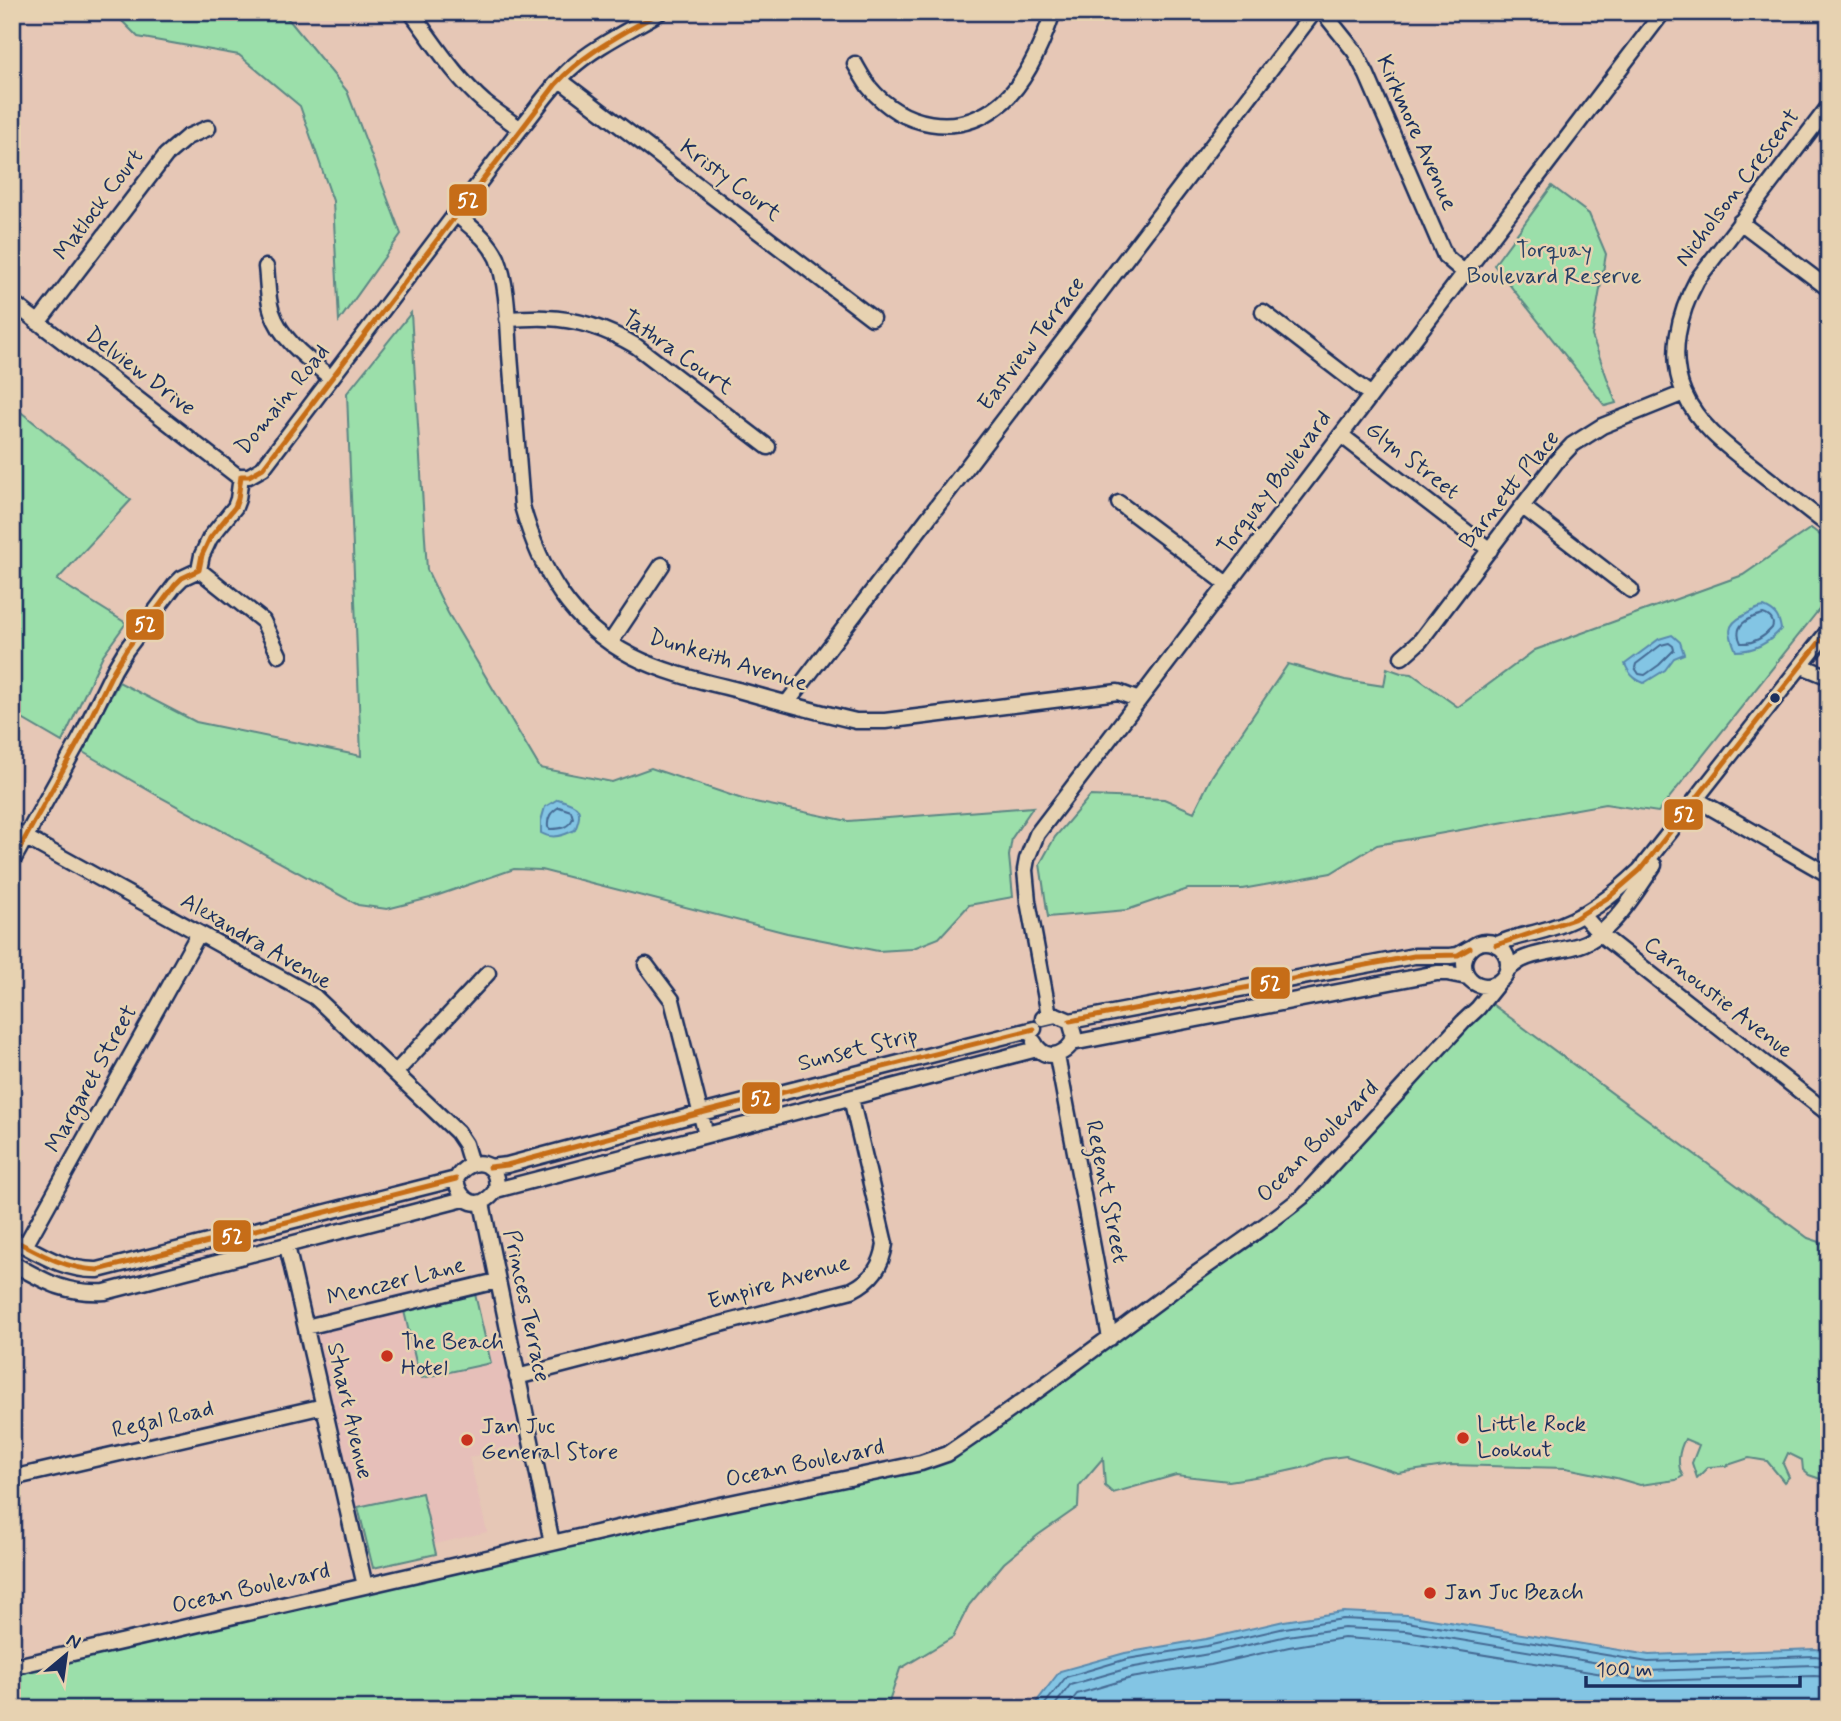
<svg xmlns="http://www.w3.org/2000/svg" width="1841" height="1721" font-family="Mynerve,sans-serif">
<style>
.built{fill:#e6bfb9}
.green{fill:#9bdfaa;stroke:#5b8784;stroke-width:2}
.water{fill:#83c5e4;stroke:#5989ae;stroke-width:2}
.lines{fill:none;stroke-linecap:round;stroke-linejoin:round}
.shore{stroke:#456b94;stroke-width:2}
.minor-casing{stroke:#1b2f5e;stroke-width:19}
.minor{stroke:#e7d2b1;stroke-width:14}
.bus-1-casing{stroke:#e7d2b1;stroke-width:10}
.bus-1{stroke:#c66d18;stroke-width:5}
.bus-dot{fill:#1b2f5e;stroke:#e7d2b1;stroke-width:2.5}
.poi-dot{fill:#c8321e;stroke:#e7d2b1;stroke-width:2.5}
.labels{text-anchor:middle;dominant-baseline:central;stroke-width:5;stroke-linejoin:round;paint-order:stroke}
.street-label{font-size:23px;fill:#1b2f5e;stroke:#e7d2b1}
.park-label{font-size:23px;fill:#284166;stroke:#e7d2b1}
.poi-label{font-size:23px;fill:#1b2f5e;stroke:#e7d2b1;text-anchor:start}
.line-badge{stroke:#e7d2b1;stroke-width:2.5}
.badge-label{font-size:19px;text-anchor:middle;font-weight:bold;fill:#fff}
</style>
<rect width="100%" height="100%" fill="#e6c7b6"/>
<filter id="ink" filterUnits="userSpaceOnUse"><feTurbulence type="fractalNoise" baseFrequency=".0143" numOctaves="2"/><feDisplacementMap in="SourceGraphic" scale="14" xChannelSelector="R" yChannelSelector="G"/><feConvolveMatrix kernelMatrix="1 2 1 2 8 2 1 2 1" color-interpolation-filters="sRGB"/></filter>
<g filter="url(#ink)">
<path class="built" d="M413 1307 427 1366 503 1348 525 1444 469 1457 487 1532 431 1545 420 1499 354 1512 311 1330Z"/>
<path class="green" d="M113 12H279L290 21 347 91 401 234 339 321 333 201 300 106 239 55 138 37Z
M1552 186 1589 214 1606 254 1592 336 1616 403 1605 406 1494 265Z
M411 313 427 570 448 613 540 768 612 782 651 768 745 800 848 821 1033 807 1012 838 1009 856 1013 897 969 905 939 938 911 949 878 951 787 933 541 870 514 869 430 898 387 909 358 905 160 797 81 751 119 682 196 722 361 756 347 393Z
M12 405 131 500 57 580 126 623 103 655 62 742 12 713Z
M1811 528 1829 542V597L1658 812 1605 804 1377 845 1331 873 1242 889H1188L1127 910 1048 917 1040 864 1055 837 1090 796 1164 799 1194 812 1212 776 1288 664 1345 680 1384 686 1387 668 1401 673 1412 674 1458 707 1535 650 1743 575Z
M1485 999 1808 1238 1829 1245V1482L1809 1475 1803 1470 1802 1460 1788 1453 1783 1464 1789 1477 1784 1482 1767 1461 1749 1458 1725 1466 1708 1467 1697 1478 1692 1463 1699 1445 1685 1439C1679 1450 1676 1465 1683 1476L1676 1480 1640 1485 1616 1478 1566 1468 1451 1465 1398 1473 1346 1456 1324 1459 1306 1467 1274 1474 1229 1481 1176 1475 1113 1493 1105 1486 1103 1458 1079 1486 1078 1507 1038 1535 1004 1563 969 1605 953 1637 900 1669 889 1702 874 1709H12V1667L934 1459 1275 1219Z
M475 1294 491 1363 422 1378 419 1375 404 1311Z
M422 1493 436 1554 373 1568 358 1507Z"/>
<path class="water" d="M1764 607C1776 612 1779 617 1781 629 1769 643 1755 651 1736 651 1729 634 1725 625 1743 616 1750 612 1756 608 1764 607Z
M1672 635 1680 642 1684 654 1674 658 1665 670 1644 683C1634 679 1629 674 1625 664L1659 639Z
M558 799C579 805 584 809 575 830 564 835 553 840 541 833V821L545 807Z
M1343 1612 1407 1615 1649 1655 1815 1649 1829 1651V1709H1031L1060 1671 1125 1653 1206 1639 1284 1621Z"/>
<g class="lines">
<path class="shore" d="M1763 614C1770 616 1775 621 1772 628 1764 637 1753 644 1741 643 1732 625 1748 618 1763 614Z
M1669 643 1673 646 1674 650 1659 665 1645 675 1639 674 1635 668 1636 664 1661 645Z
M559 807 571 811 573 818C569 828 560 829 550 829L548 827C547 817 551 812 559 807Z
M1041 1709 1066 1677 1127 1659 1207 1646 1285 1628 1343 1619 1407 1622 1648 1662 1815 1656 1829 1658
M1052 1709 1070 1685 1129 1668 1209 1654 1287 1636 1344 1628 1406 1631 1647 1671 1814 1665 1829 1666
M1065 1709 1077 1694 1131 1678 1211 1665 1289 1647 1344 1638 1405 1642 1646 1681 1814 1676 1829 1677"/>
<defs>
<path id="minor" d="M411 12C434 43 455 77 485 103 496 112 509 120 520 129
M1323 12 1355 52 1367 75 1445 256 1465 273
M855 64C859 71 864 80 869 87 902 127 957 138 999 105 1025 85 1043 42 1053 12
M560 80 872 318
M1829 106 1697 280C1679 313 1668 356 1684 393 1699 428 1733 451 1761 473 1784 491 1806 508 1829 526
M457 215C472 228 488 239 497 258 508 284 508 327 510 355 514 405 518 456 522 506 540 570 571 625 632 656 665 673 702 681 738 690 777 701 817 712 856 721H885L1118 692 1139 700
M1740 222 1829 289
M266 267C268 282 267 298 272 312 281 340 309 360 331 378
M12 302 236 475 241 476
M1263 312 1371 395
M507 319C520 319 534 317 546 318 578 319 609 330 636 346L768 447
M38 323 166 155 187 137 208 128
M1341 435 1490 550
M1119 503 1227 584
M1523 507 1631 590
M199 570 263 621 279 655
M610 643 662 565
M1402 657 1420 641 1556 462 1572 445 1602 426 1684 393
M1802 666 1829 677
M787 703 1314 12
M1696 799 1829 875
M12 830 315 997 457 1132 465 1144 471 1164
M12 862 80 739 114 670 126 650 175 585 182 578 199 570 202 555 210 538 235 507 238 499 241 476H249L263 468 520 129C536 110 550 88 569 70 595 46 630 30 660 12
M1582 914 1600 934 1614 945 1829 1114
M1464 964a22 22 0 1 1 44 0a22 22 0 1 1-44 0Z
M1496 945C1513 936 1530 935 1548 929 1584 919 1614 895 1640 870L1829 630
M646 965 672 1000 706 1135
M1507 970C1511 967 1516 963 1521 960 1540 950 1564 952 1585 943 1613 930 1637 891 1654 865
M1049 1015 1028 901 1025 870 1027 859 1037 834 1663 12
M1043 1018 1056 1015 1070 1021 1074 1035 1072 1043
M1070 1021 1414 956H1450L1458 955 1470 948
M1034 1042C1043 1060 1061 1058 1072 1043L1437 973H1447L1467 977
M1057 1056 1110 1338
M396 1072 488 973
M489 1167 507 1165 701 1113 1034 1029
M496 1190C501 1161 471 1153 456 1179 459 1204 481 1212 496 1190L1037 1049
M482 1203 552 1543
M12 1239C40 1254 65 1271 98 1270L456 1179
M25 1246 199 933
M287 1246 365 1586
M12 1263C46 1282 65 1294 105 1292L464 1199
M306 1327 497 1281
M517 1377 852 1290C872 1280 882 1266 885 1244L851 1098
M12 1478 324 1406
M12 1667 692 1511 921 1463 947 1454C1022 1404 1095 1348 1168 1294 1212 1261 1259 1232 1302 1197L1463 1022 1478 1008 1498 983"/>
</defs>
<use href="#minor" class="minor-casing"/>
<use href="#minor" class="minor"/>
<defs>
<path id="bus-1" d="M12 862 80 739 114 670 126 650 175 585 182 578 199 570 202 555 210 538 235 507 238 499 241 476H249L263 468 556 84C585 52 623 34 660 12
M1496 945 1574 919 1609 897 1640 870 1829 630
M1070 1021 1414 956 1458 955 1470 948
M489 1167 507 1165 701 1113 1034 1029
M12 1239C40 1254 66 1269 98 1270L456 1179"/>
</defs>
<use href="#bus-1" class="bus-1-casing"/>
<use href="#bus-1" class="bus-1"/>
</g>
</g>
<circle class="bus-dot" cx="1775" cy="698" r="6"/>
<g class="poi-dot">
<circle cx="387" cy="1356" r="7"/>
<circle cx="1463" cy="1438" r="7"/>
<circle cx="467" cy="1440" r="7"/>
<circle cx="1430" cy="1593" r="7"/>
</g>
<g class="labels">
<g class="street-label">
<text transform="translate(1416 133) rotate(66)">Kirkmore Avenue</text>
<text transform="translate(730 181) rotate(37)">Kristy Court</text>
<text transform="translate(1738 188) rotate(-53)">Nicholson Crescent</text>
<text transform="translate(99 205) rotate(-53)">Matlock Court</text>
<text transform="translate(1032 344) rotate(-53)">Eastview Terrace</text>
<text transform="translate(677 353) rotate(35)">Tathra Court</text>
<text transform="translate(140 372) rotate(37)">Delview Drive</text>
<text transform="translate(283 400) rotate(-51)">Domain Road</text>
<text transform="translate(1412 461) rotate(38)">Glyn Street</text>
<text transform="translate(1275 483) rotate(-53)">Torquay Boulevard</text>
<text transform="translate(1510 490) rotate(-51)">Barnett Place</text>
<text transform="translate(728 661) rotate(17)">Dunkeith Avenue</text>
<text transform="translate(256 942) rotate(30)">Alexandra Avenue</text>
<text transform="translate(1718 998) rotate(38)">Carnoustie Avenue</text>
<text transform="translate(858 1050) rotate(-14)">Sunset Strip</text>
<text transform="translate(92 1079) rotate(-61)">Margaret Street</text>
<text transform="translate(1318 1142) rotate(-45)">Ocean Boulevard</text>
<text transform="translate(1106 1192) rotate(79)">Regent Street</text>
<text transform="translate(396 1282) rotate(-14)">Menczer Lane</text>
<text transform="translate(779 1283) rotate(-16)">Empire Avenue</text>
<text transform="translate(526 1306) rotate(78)">Princes Terrace</text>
<text transform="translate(349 1411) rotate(77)">Stuart Avenue</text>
<text transform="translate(163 1420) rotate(-13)">Regal Road</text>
<text transform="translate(805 1464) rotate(-12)">Ocean Boulevard</text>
<text transform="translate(251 1589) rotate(-13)">Ocean Boulevard</text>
</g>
<g class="park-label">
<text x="1554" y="251">Torquay<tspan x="1554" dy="26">Boulevard Reserve</tspan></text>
</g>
<g class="poi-label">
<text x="401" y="1343">The Beach<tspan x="401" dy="26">Hotel</tspan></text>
<text x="1477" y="1425">Little Rock<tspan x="1477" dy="26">Lookout</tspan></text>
<text x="481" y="1427">Jan Juc<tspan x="481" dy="26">General Store</tspan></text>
<text x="1444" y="1593">Jan Juc Beach</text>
</g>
</g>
<g class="line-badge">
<rect x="448" y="183" width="40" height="34" rx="7" fill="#c66d18"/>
<rect x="125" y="608" width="40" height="33" rx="7" fill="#c66d18"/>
<rect x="1663" y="798" width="41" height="33" rx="7" fill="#c66d18"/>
<rect x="1250" y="966" width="41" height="34" rx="7" fill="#c66d18"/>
<rect x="741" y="1081" width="40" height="34" rx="7" fill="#c66d18"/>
<rect x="212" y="1219" width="40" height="34" rx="7" fill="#c66d18"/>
</g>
<g class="badge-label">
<text x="468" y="207">52</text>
<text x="145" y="631">52</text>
<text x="1684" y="821">52</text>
<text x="1270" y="990">52</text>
<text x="761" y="1105">52</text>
<text x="232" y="1243">52</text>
</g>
<rect width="1841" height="1721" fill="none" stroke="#e7d2b1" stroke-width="42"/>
<rect x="21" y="21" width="1799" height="1679" fill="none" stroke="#1b2f5e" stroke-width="2.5" filter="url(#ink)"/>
<g transform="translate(66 1655) rotate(29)" stroke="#e7d2b1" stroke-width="5" paint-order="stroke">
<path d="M0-5L12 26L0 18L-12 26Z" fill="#1b2f5e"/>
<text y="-10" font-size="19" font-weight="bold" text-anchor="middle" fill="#1b2f5e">N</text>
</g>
<path d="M1586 1676v10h214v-10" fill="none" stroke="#1b2f5e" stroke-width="3.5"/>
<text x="1596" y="1676" font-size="21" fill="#1b2f5e" stroke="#e7d2b1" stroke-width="5" paint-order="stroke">100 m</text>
</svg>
